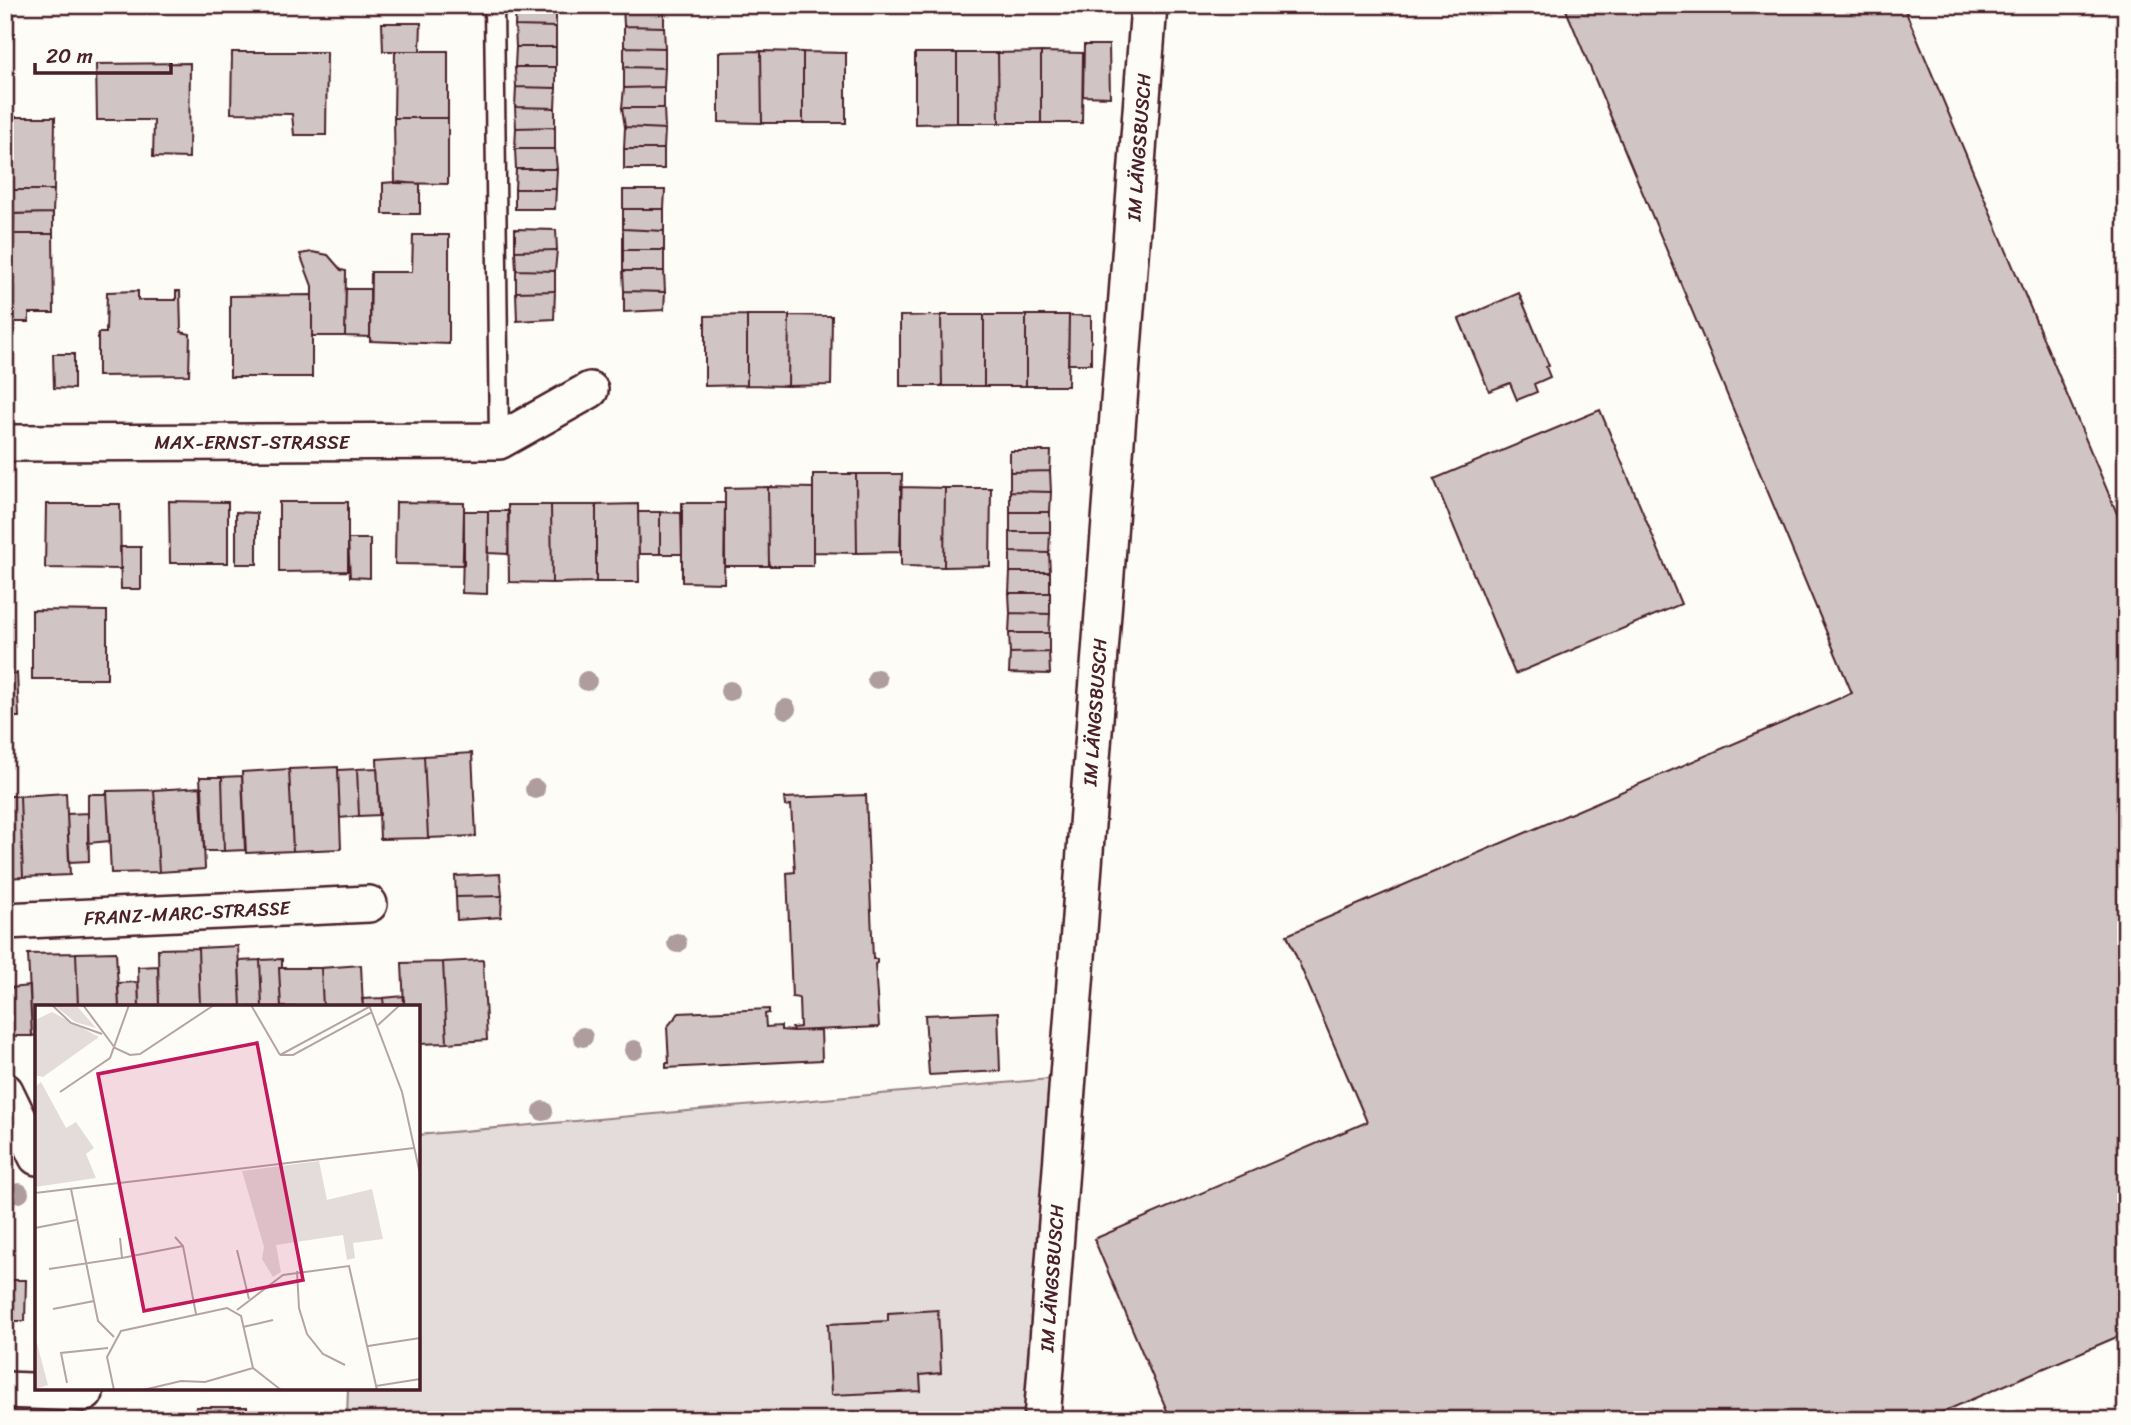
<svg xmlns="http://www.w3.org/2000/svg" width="2131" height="1425" font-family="Sriracha,sans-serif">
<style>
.green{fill:#e3dcda;stroke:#967e82;stroke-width:2}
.building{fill:#d0c5c4;stroke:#4a1f2b;stroke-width:2}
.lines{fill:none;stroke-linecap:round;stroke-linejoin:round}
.service-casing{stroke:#4a1f2b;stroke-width:23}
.minor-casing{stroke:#4a1f2b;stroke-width:40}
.service{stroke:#fdfcf7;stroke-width:18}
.minor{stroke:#fdfcf7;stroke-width:35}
.tree{fill:#af9c9f}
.labels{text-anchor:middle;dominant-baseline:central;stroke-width:5;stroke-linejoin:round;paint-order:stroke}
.street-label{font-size:19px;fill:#4a1f2b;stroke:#fdfcf7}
.inset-road{fill:none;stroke:#b5a4a5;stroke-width:2}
.view{fill:#c2185b;fill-opacity:0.15;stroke:#c2185b;stroke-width:3.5}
.inset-edge{fill:none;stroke:#4a1f2b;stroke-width:3.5}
</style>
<rect width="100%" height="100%" fill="#fdfcf7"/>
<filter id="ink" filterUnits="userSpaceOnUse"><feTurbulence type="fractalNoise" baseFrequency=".0143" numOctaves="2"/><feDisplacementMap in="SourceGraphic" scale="14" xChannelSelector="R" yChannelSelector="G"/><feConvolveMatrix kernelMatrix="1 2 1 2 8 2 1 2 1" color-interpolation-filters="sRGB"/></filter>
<g filter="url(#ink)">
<path class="green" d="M1049 1079 1025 1420H347L348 1388H418V1135Z"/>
<path class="building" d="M516 5 556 6V27L515 26Z
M623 5 664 6V27L624 26Z
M1564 5H1903L2126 535V1333L1924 1420H1171L1094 1239 1367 1122 1287 935 1852 693Z
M382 23H421L420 51H383Z
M515 26 556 27V47H516Z
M624 26 664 27 665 48 624 47Z
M1084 45H1109L1110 97 1083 96Z
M516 47H556V67H515Z
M624 47 665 48V68L624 67Z
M395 51H448V118H394Z
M761 51 762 123 719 122V52Z
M761 51 803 52V123H762Z
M232 52H327L326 135H294L292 114 231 113Z
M803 52 846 53V123H803Z
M1041 52 1083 53 1082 123H1041Z
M1041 52V123H999L998 53Z
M915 53H957V123L915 124Z
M957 53H998L999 123H957Z
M190 63 189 158 153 157 154 120H97L96 64Z
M515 67H556V88L516 87Z
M624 67 665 68 664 87 624 88Z
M516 87 556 88 555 108 515 107Z
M664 87V108H622L624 88Z
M515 107 555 108V127L516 128Z
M622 108H664L665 129 625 127Z
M5 117H55L54 190H5Z
M394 118H448V184L395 183Z
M555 127V149H515L516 128Z
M625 127 665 129 664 149H624Z
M515 149H555L557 169H516Z
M624 149H664V169H624Z
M516 169H557L556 189H515Z
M395 182 420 184V214H383V183Z
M515 189H556L555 209H515Z
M5 190H54L53 213 5 214Z
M623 190H665L664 209H623Z
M623 209H664V231L623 229Z
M53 213V234H13L14 214Z
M515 229 556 230 557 250 515 251Z
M623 229 664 231V250H623Z
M13 234H53L54 313H29V322H5V244L13 245Z
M413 235H449V344L370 341 371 272H412Z
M557 250 555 271 516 270 515 251Z
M623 250H664V271H623Z
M312 252 328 255 341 270 346 271 345 336H312V286L300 254Z
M516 270 555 271V291L516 292Z
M623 271H664L665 292 624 291Z
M346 289H370V337L345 336Z
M138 291V300H176V291H180L181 332 190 334 189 375 98 376V333H106L107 292Z
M555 291 554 319 517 321 516 292Z
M624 291 665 292 664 310 624 312Z
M1519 293 1549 366 1546 367 1550 377 1534 384 1537 392 1517 400 1510 383 1489 391 1459 319Z
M312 295V377H230V296Z
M747 315V385L705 386V316Z
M747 315H789L788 386 747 385Z
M789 315 832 316 831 385 788 386Z
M941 315 942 386H900V316Z
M941 315H984V386H942Z
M984 315H1026V386H984Z
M1026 315H1069L1068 386H1026Z
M1069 315 1091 316V364H1068Z
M53 354H74V389L54 388Z
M1600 410 1681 604 1515 674 1434 479Z
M1010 451H1051L1050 471 1010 472Z
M1050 471 1051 492 1010 491V472Z
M813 474H856L857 553 813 552Z
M856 474H902L900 552 857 553Z
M768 487 813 488V566H769Z
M768 487 769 566H725V488Z
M901 487 945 488 944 567 901 566Z
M945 488H991L990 566 944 567Z
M1010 491 1051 492 1050 512H1010Z
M169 501 228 502V563H170Z
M279 502H348V571L279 572Z
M396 502 464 503V565L395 564Z
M682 503H725L724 583 682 582Z
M46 504H120L121 569 45 568Z
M638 504 639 582H596V505Z
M508 505H551L552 583 509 582Z
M551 505H596V582L552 583Z
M464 511H488L487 594 462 593Z
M488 511H509L508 554 488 553Z
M236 512 257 513V564H236Z
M638 512H660V554H639Z
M660 512 681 513 682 554H660Z
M1010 512H1050V532H1010Z
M1010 532H1050L1049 553 1010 552Z
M348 539H370V578L350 577Z
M120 547H141V589H121Z
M1010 552 1049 553 1050 572H1010Z
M1010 572H1050V593H1009Z
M1009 593H1050V614L1010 613Z
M32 610 107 611V679H32Z
M1010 613 1050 614 1049 633H1009Z
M1009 633H1049V652L1010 653Z
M1049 652 1050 674 1009 673 1010 653Z
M17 673 19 717H5V674Z
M472 753 476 836 428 838 424 756Z
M424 756 428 838 380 839 377 759Z
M338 767 341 849 293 851 289 769Z
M377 768 380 815 359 816 357 769Z
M289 769 293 851 246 853 242 772Z
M357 769 359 816 340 818 338 770Z
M242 776 245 850 224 851 222 777Z
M200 777H222L224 851H204Z
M202 787 205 869 159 872 154 790Z
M154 790 159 872 111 873 107 791Z
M66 793 70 875 23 877 20 796Z
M88 794H107L110 841 88 843Z
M866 795 873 959H877V963L875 964 879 1027 793 1031 792 1028 800 1027 799 998 792 997 787 873 795 872 791 805 785 806 784 798Z
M5 796H20L23 877 5 878Z
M88 813 89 861 69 862 67 814Z
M500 874 502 896 456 897 455 876Z
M502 896 501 917 457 920 456 897Z
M238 946 241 1007H200L198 948Z
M198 948 200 1007H159L158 949Z
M116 952 119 1007H78L76 953Z
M76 953 78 1007H37V1035L32 1036 28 954Z
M282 959V968H279L281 1007H262L260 960Z
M260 960 262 1007H241L239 961Z
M483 960 487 1040 447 1043 443 962Z
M443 962 447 1043 418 1044V1007H404L402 963Z
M361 965 363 1007H323L321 968Z
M158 966 159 1007H139L138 967Z
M279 968H321L323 1007H281Z
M138 982 139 1007H119L118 983Z
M30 986 32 1036H10L9 988Z
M404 996V1007H384L383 998Z
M383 998 384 1007H363L362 999Z
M769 1009V1013L765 1014 766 1027 781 1026V1030L793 1031 821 1030 822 1060 666 1068V1063H669L667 1027 679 1013Z
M998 1012 1000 1071 929 1075 925 1015Z
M5 1280H26L25 1321H5Z
M938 1310 941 1373 920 1375 921 1391 831 1395 828 1324 888 1321V1313Z
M196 1407H247V1420H199V1412H195Z
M152 1411 199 1412V1420H151Z"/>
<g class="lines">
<defs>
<path id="service" d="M494 5 499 441"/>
<path id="minor" d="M5 443 499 441 590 390
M5 921 369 904
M5 1091 37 1157
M5 1390 85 1393
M1042 1420 1149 5"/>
</defs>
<use href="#service" class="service-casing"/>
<use href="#minor" class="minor-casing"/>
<use href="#service" class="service"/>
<use href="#minor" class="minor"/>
</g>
<g class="tree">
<circle cx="877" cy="679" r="10"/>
<circle cx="587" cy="681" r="10"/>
<circle cx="730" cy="691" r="10"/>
<circle cx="786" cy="709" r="10"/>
<circle cx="535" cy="789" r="10"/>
<circle cx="677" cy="943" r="10"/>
<circle cx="583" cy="1037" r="10"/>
<circle cx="634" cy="1050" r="10"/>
<circle cx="543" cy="1111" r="10"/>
<circle cx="19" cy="1193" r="10"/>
</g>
</g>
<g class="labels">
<g class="street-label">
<text transform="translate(1139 147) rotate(-86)">IM LÄNGSBUSCH</text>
<text x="252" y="442">MAX-ERNST-STRASSE</text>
<text transform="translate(1095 712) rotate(-86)">IM LÄNGSBUSCH</text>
<text transform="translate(187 913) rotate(-3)">FRANZ-MARC-STRASSE</text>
<text transform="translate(1052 1278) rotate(-86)">IM LÄNGSBUSCH</text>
</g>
</g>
<g transform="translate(35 1005)">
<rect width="385" height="385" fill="#fdfcf7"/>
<path d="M19 0H41L61 23 40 17ZM17 7 64 32 8 72 0 70V15ZM6 77 31 123 41 117 59 143 51 149 61 173 0 182V82ZM284 156 292 195 337 184 348 234 318 238 320 253 312 255 308 230 241 240 246 267 238 272 227 254 229 242 207 166ZM0 331 13 380 0 384Z" fill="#e3dcda"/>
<path class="inset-road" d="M17 0 36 18 67 29M48 0 80 43 95 50 105 49 179 0M216 0 245 50M334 0 367 87 385 169M343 20 365 0M245 50H258L337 7M245 50 334 2M25 87 75 53 94 0M36 184 63 316 79 332M0 188 379 143M0 223 41 215M140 232 148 241 161 309M202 245 214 294M87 253 148 241M14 264 87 253 85 233M262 266 264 303 272 329 288 349 310 360M18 304 59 296M202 305 248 270 314 261 342 385M208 322 238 315M333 341 385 333M32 378 26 348 73 343M341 381 385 374M79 385 72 352 86 326 192 303 206 311 218 363 246 385M108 385 146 376 170 377 218 363"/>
<path class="view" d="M222 38 268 275 109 306 63 69Z"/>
<rect width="385" height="385" class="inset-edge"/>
</g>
<rect width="2131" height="1425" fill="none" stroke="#fdfcf7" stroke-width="28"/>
<rect x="14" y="14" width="2103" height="1397" fill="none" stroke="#4a1f2b" stroke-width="2.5" filter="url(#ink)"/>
<path d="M35 63v10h136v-10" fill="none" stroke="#4a1f2b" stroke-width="3.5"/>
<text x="46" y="63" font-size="21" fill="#4a1f2b" stroke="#fdfcf7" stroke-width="5" paint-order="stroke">20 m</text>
</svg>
